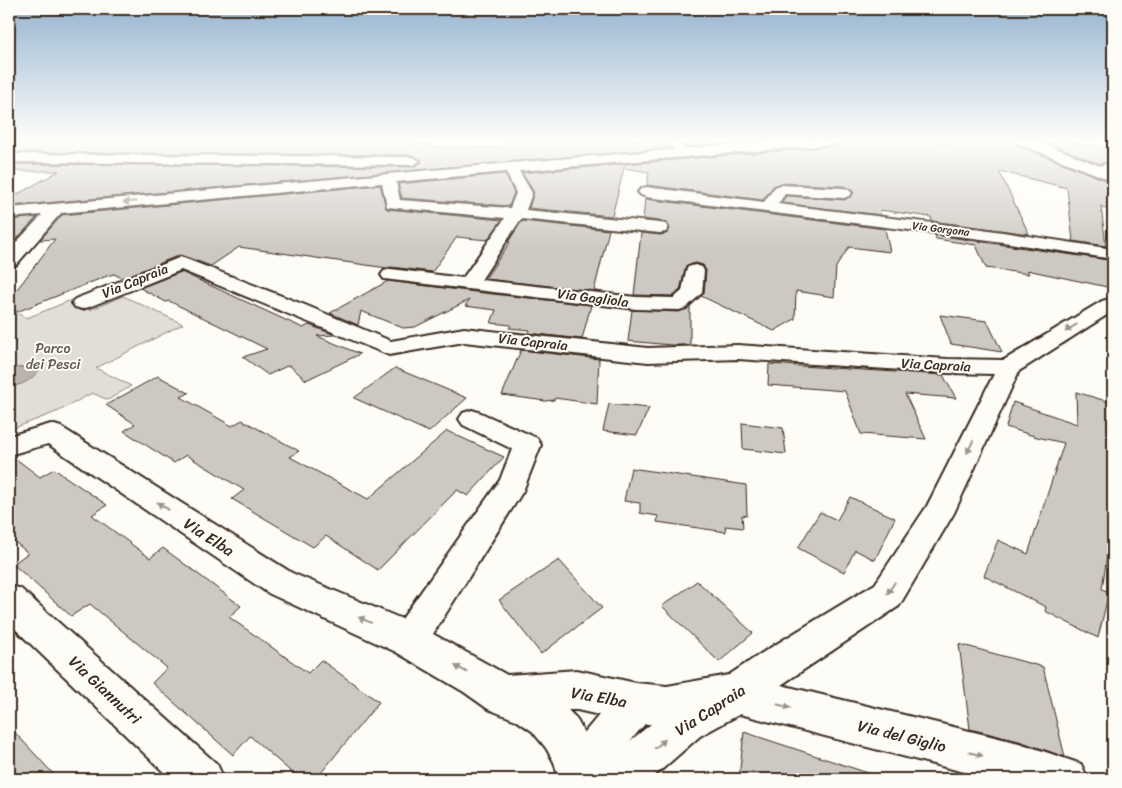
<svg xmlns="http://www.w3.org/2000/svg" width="1122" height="788" font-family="Sriracha,sans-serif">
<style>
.green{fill:#e1ded7;stroke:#8e847a}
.water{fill:#bbb4ad;stroke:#887d74}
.building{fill:#cdc8c2;stroke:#3b2a1e}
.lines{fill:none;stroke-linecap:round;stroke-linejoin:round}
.service-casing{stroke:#3b2a1e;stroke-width:4}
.pedestrian-casing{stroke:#3b2a1e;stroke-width:3}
.minor-casing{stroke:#3b2a1e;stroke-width:4}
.primary-casing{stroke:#3b2a1e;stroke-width:3}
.service{fill:#fdfcf7;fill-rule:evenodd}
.pedestrian{fill:#fdfcf7;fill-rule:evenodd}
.minor{fill:#fdfcf7;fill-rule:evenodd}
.primary{fill:#fdfcf7;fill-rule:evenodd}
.oneway{fill:#9c938a}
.labels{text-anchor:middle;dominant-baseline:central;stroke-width:4;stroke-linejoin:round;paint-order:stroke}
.far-street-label{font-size:11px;fill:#3b2a1e;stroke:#fdfcf7}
.street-label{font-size:14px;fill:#3b2a1e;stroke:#fdfcf7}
.park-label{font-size:14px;fill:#64574c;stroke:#fdfcf7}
.near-street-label{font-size:16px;fill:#3b2a1e;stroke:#fdfcf7}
</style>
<rect width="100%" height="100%" fill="#fdfcf7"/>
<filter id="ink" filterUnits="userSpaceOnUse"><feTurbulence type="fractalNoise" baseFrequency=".02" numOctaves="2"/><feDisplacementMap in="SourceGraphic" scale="10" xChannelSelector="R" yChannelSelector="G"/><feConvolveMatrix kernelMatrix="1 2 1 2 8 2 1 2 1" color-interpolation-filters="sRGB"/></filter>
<g filter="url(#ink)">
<path class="green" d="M123 296 183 324 96 368 131 386 108 400 92 393 59 411 9 430V309L27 318 76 298 90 310Z"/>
<path class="water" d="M34 366 39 370C31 381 22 385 9 387V371L16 368Z"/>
<path class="building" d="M9 140H412L410 144H431L430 147 505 148 508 140H660L669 148 9 206V199L59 171H9V164L413 167 422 162 413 155 9 152Z
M676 140H762L684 147Z
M845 140H925L948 144V140H1013L1016 145 1113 183V213L1101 206 1106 246 1073 241 1067 188 999 171 1029 234 932 221 931 217 880 210 881 215 781 203 786 196 845 200 854 193 844 186 780 183 773 186 763 200 647 185 649 172 624 168 612 216 529 208 534 192 522 173 837 146Z
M1041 140H1068L1081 145H1099L1113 152V160L1100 164Z
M505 174 514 193 509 206 402 198 398 184Z
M380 185 387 209 502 220 487 240 457 237 432 272 391 267 387 268 239 247 211 266 180 255 122 278 114 274 107 276 9 315V300L55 239 40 240 62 215Z
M645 199 885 229 890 252 849 247 836 267 834 297 796 291 795 319 774 331 701 296 704 293 706 271 703 265 696 263 686 266 680 290 673 296 634 295 641 233 660 235 666 234 670 229 666 222 643 219Z
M37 217 13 243H9V220Z
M522 221 609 230 594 291 485 279 510 242H508Z
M935 235 1108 260 1112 288 1027 270 1029 274 986 268 976 245 936 239Z
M181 272 303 328 309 325 335 335 317 336 360 354 306 380 289 365 268 375 243 357 267 349 169 301 166 302 140 288Z
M388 281 475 292 591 305 582 339 528 333 530 330 509 328 511 325 491 323 496 310 465 306 469 300 415 327 403 328 361 311 358 325 330 313Z
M690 306V345H671L628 341 632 310 679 312Z
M940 315 987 321 1002 352 951 344Z
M521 350 599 359 597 404 555 398 554 400 545 401 502 395Z
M769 364 943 375 956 398 905 394 926 439 861 434 845 391 768 385Z
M395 368 467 398 429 432 354 398Z
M158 376 189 393 181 397 232 426 242 420 299 451 290 457 368 499 447 431 504 457 468 496 457 490 378 570 326 536 313 547 232 499 244 490 186 455 174 463 124 431 135 424 106 405Z
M1076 392 1113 403V516L1102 589 1109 592 1098 638 1045 611 1046 607 984 576 998 540 1028 554 1064 443 1037 437 1006 427 1013 402 1077 424Z
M609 404 649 408 637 435 603 431Z
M742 423 783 428 786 454 743 449Z
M12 456 40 477 54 469 107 505 92 515 150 558 163 548 241 606 229 617 308 673 321 660 379 702 316 779H299L250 736 233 755 152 683 167 668 90 604 71 616 13 564 28 553 9 537V457Z
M631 468 746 485 747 516 742 515 743 528 725 526 726 532 657 522 658 516 640 513V503L624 501Z
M850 497 895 518 875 560 855 550 844 572 798 548 820 512 837 520Z
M559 560 602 608 541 654 499 600Z
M697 581 753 633 719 662 662 606Z
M959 644 1043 667 1065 757 1019 741 970 729Z
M9 726 58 779H9Z
M744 732 874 775 873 779H739Z"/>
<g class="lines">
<defs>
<path id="service" d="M1113 162V166L1094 170 1091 168Z"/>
<path id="pedestrian" d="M662 140H673L688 152 683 155 680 154Z"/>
<path id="minor" d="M788 140H843L837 144 519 171 532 193 526 210 660 223 666 224 668 228 666 232 660 233 521 219 481 280 636 297 674 298 682 291 686 271 688 267 695 265 702 267 704 271 702 293 686 308 679 310 636 309 384 279 381 275 384 271 391 269 463 278 505 218 387 207 382 183 61 213 16 265 9 266V250L42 215 9 218V208L510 163ZM506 172 516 193 510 208 400 200 396 182Z
M9 154 413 157 420 161 413 165 9 162Z
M780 185 844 188 849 190 852 193 849 196 844 198 785 194 778 204 989 230 1113 249V259L989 240 646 197 641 195 638 192 641 189 646 187 764 202 775 187Z
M181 257 305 305 391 341 464 328 648 348 738 345 947 359 1004 360 1102 301 1113 298V311L1019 371 954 513 899 606 781 685 1019 743 1081 764 1088 779H991L740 714 700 736 651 779H559L554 762 546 748 532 731 516 720 488 709 464 692 396 652 268 593 48 444 9 455V436L51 424 61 427 292 573 402 619 500 480 512 449 463 425 459 419 463 413 472 410 481 413 537 438 541 445 523 491 433 634 507 675 577 670 636 683 667 686 729 675 765 651 875 584 927 506 994 374 947 373 738 359 648 362 464 342 389 355 181 270 89 307 82 309 75 307 72 303 75 299ZM568 710H577L599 715 584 733 576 718ZM645 724H651L630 741Z
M9 585 21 589 217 764 224 779H171L9 623Z"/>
<path id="primary" d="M1015 140H1035L1113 171V181L1017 143Z"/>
</defs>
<use href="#service" class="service-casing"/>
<use href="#pedestrian" class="pedestrian-casing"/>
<use href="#minor" class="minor-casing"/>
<use href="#primary" class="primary-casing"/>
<use href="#service" class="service"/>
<use href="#pedestrian" class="pedestrian"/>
<use href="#minor" class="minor"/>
<use href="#primary" class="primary"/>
</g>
<defs><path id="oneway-solid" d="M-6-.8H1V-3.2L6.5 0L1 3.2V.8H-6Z" transform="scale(1.25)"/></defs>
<g class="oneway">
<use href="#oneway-solid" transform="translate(130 202) rotate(175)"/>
<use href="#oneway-solid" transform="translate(1071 328) rotate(148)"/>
<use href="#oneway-solid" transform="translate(970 447) rotate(116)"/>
<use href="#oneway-solid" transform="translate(163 506) rotate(-147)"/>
<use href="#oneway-solid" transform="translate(891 588) rotate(124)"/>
<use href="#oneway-solid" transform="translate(365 620) rotate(-156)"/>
<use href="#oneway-solid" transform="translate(461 669) rotate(-151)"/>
<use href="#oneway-solid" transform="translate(784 706) rotate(14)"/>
<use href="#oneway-solid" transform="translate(660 744) rotate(-40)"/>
<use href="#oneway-solid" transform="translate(976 754) rotate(14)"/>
</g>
</g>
<linearGradient id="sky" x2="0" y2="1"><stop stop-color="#96b4d0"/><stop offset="0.56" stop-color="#fefefb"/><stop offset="1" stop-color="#fefefb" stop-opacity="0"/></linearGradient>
<rect width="1122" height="251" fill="url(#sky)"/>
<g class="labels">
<g class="far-street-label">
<text transform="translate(941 229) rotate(7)">Via Gorgona</text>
</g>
<g class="street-label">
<text transform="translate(135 281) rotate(-22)">Via Capraia</text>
<text transform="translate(593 298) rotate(7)">Via Gagliola</text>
<text transform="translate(533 342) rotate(6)">Via Capraia</text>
<text transform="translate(936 365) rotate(3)">Via Capraia</text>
</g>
<g class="park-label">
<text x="53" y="348">Parco<tspan x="53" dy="16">dei Pesci</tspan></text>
</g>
<g class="near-street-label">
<text transform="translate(209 537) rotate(33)">Via Elba</text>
<text transform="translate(105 690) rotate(43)">Via Giannutri</text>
<text transform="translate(599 697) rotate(10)">Via Elba</text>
<text transform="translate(710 710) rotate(-33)">Via Capraia</text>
<text transform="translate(902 736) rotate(14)">Via del Giglio</text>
</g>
</g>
<rect width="1122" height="788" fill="none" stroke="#fdfcf7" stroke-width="30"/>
<rect x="15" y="15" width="1092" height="758" fill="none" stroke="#3b2a1e" stroke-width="2" filter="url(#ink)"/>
</svg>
